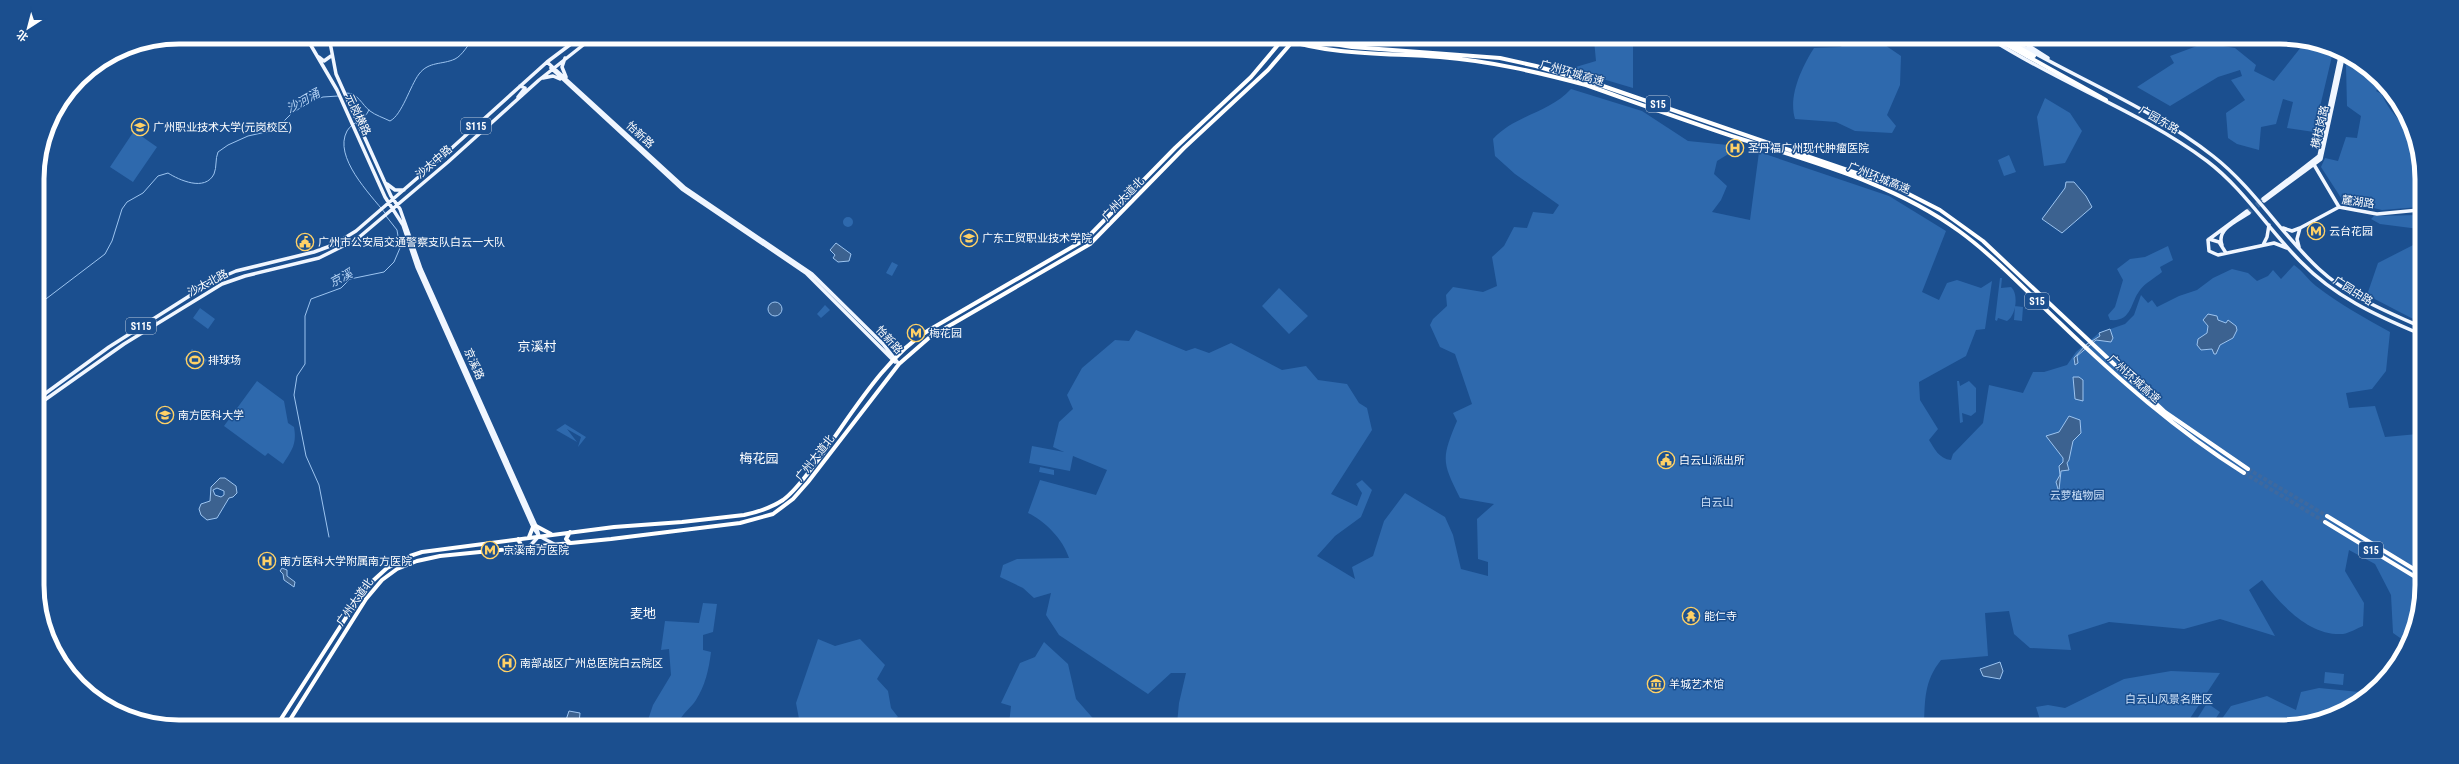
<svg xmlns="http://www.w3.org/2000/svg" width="2459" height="764" font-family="'Roboto Condensed','Noto Sans SC',sans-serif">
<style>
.green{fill:#2e69ad}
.water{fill:#3c6290;stroke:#9cc4f0;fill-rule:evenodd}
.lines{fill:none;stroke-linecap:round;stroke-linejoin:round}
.stream{stroke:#9cc4f0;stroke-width:1}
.major-tunnel{stroke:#3d69a0;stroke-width:3.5;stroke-dasharray:3.5 2;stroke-linecap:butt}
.highway-tunnel{stroke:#3d69a0;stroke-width:4;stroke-dasharray:4 2;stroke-linecap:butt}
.major{stroke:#f0f6ff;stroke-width:3.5}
.highway{stroke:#fff;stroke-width:4}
.labels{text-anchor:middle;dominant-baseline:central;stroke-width:3;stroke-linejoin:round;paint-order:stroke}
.shield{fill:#1b4f8f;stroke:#bbcadd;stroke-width:1}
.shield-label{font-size:10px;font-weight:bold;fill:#fff}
.street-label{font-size:11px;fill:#fff;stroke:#1b4f8f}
.poi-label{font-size:11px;fill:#fff;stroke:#1b4f8f;text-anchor:start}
.park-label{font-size:11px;fill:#cfe3fa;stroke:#1b4f8f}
.water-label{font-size:12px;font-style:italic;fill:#b5d3f5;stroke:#1b4f8f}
.quarter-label{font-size:13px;fill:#fff;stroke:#1b4f8f}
.rim{fill:none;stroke:#fff;stroke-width:5}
</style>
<rect width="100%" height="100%" fill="#1b4f8f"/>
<path class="green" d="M1594 40H1633V88L1569 69 1596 61Z
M1852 41H1879L1901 56 1900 85 1887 115 1896 126 1892 133 1855 131 1836 122 1795 119C1788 96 1802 67 1814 48L1840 47Z
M2305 42H2316L2333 52 2314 132 2287 128 2293 102 2283 99 2276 124 2261 127 2259 150 2237 144 2228 138 2226 113 2245 100 2231 80 2242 76 2240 70 2218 77 2170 106 2137 87 2174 63 2170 56 2205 43 2235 48 2256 65 2254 71 2274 81Z
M2348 55 2383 83 2376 91 2382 94C2384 102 2398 122 2406 124L2408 129 2407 137 2419 152V207L2382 210 2343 201 2321 167 2325 158 2338 161 2346 137 2357 138 2361 116 2347 106 2346 66Z
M1571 89 1642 111 1688 141 1728 145 1730 153 1717 161 1714 174 1727 186 1721 200 1712 212 1750 220 1759 152 1889 196 1946 231 1922 292 1939 300 1947 283 1957 280 1981 288 1992 281 1985 329 1976 330 1966 356 1919 382 1920 400 1938 429 1929 440C1934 448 1939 459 1951 460L1953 454 1983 423 1989 385 2023 393 2033 372H2044L2067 365 2076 352 2099 333 2125 324 2134 315 2141 295 2148 303 2152 300 2157 307 2179 296 2197 290 2213 278 2232 269 2248 273 2257 281 2268 276 2273 270 2281 279 2294 265C2303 271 2308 280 2316 286 2339 304 2365 318 2390 332L2386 371 2372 389 2346 393 2349 408 2375 406 2385 437 2418 434 2417 621 2409 640H2403L2393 633 2391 595 2375 564 2349 550 2345 571 2364 603 2363 626C2357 628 2350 633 2343 634 2309 636 2281 605 2262 580L2249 590 2275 636 2220 619 2184 629 2109 622 2068 635 2071 650 2030 648 2014 634 2009 611 1985 613 1988 656 1941 660C1924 681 1925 700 1924 726L1177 724 1179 703 1186 673H1171L1148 694 1059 635 1046 615 1051 593 1034 598 1023 588 1000 577 1003 565 1017 559 1069 558C1063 539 1045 521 1028 513L1040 480 1096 495 1107 470 1073 456 1070 471 1029 463 1032 446 1064 452 1053 447 1059 422 1073 409 1067 395 1082 368 1115 340 1129 341 1136 330 1186 351 1195 348 1209 353 1231 343 1282 370 1306 366 1318 380 1347 384 1359 403 1367 408 1372 430 1331 494 1357 506 1362 493 1356 484 1362 480 1372 490 1361 517 1335 536 1317 556 1355 579 1352 567 1373 556 1384 521 1405 493 1445 517 1453 535 1461 569 1488 576V562L1478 559 1477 519 1494 504 1460 498C1442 462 1441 459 1457 421L1453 413 1472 404 1455 354 1440 347 1430 325 1433 319 1447 306 1446 295 1453 287 1483 292 1497 286 1492 257 1504 246 1514 227 1527 228 1533 212 1553 214 1559 205 1515 174 1495 156 1493 139C1515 115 1549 113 1571 89Z
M2045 98 2070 113 2082 131 2065 163 2044 166 2037 117Z
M134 131 157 147 133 182 110 167Z
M2009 155 2016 172 2004 176 1998 160Z
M2419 215V229L2380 224 2371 219 2374 216Z
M843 222a5 5 0 1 1 10 0a5 5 0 1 1-10 0Z
M2419 242V322L2367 295 2378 263Z
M2168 246 2173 260 2160 267 2162 272C2155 278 2145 283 2140 290 2130 303 2132 322 2110 320L2108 315 2115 307 2123 280 2117 269 2130 259 2145 257Z
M892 262 898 265 892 276 886 273Z
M2000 278H2002L2001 288 2011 287C2019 294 2016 316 2007 321L1998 318 1997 321 1995 320Z
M1279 288 1308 316 1289 334 1262 306Z
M825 305 830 310 821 318 817 314Z
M2015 306 2023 307 2022 321 2014 320Z
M200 308 215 319 208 329 193 318Z
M192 349 207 360 199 370 184 359Z
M257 381 284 401 288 423 294 427C297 444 292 450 283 464L268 453 265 456 224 426Z
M1957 381H1959L1960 386 1969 381 1976 388V412L1971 416 1962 413 1963 422 1960 423Z
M565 424 586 437 578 447 581 437 567 429 577 442 556 430Z
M1040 467 1054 470V475L1039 472Z
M703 603 717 604 713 632 703 635V650L711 652C709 669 705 686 696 700 691 708 681 714 679 723H647L653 705 671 675 669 649 661 650 665 621 699 623Z
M818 639 835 646 860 639 885 665 877 679 888 691 891 708 898 717 883 724H800L796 703Z
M1044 642 1068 664 1076 699 1098 724H1009L1011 706 1001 703 1020 663 1035 657Z
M2171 671 2220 673 2185 726H2042L2036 707 2048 705 2065 708 2124 679Z
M2325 672 2344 674 2343 685 2324 683Z
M2319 688 2370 693C2335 731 2264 727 2216 727L2231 706 2267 696 2296 710 2301 692Z
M2207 703 2220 712 2210 727H2192Z"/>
<path class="water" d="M2066 182H2074L2086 196 2092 207 2062 233 2042 219 2065 188Z
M836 243 851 254 849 261 838 262 833 258 835 255 830 250Z
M768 309a7 7 0 1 1 14 0a7 7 0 1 1-14 0Z
M2208 314 2217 316 2218 320 2226 323 2228 320 2236 326 2237 330 2233 338 2220 345 2216 354H2214L2212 349 2201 350 2197 345 2198 339 2207 333 2208 326 2203 320Z
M2110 329 2113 338 2111 342 2096 340 2077 356 2078 363 2075 365 2074 358 2087 344 2100 336 2099 333Z
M2073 377H2079L2083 380V401L2075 399Z
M2069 416 2080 420 2081 433 2073 441 2069 460 2067 463 2069 470 2061 471 2059 490 2052 501 2058 489 2056 482 2060 475 2059 466 2063 462V458L2046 436 2059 432Z
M220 478H225L236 486 237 493 233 497 229 498 217 518 207 520 201 515 199 509 201 504 210 501 211 487ZM217 488 224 491V495L221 497 215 495 213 490Z
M282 568 287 570V576L295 582 294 587 284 580 283 574 280 571Z
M2000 662 2003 671 2000 679 1983 676 1980 669Z
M569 711 580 713 579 723H565Z"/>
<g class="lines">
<path class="stream" d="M347 93C358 93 362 105 370 111 375 115 384 118 390 121 402 115 410 86 419 74 429 61 442 65 455 59 463 55 468 44 474 38
M369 110C365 120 352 122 347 131 333 157 370 194 385 213
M38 305 105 254 112 241 122 209 127 202 143 193 158 176 168 173C179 180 205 192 214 174 217 167 215 159 218 152L228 145 248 136 275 130 292 113 312 101 323 97 338 96
M329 537 319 485 306 456 294 395 297 376 305 364V316L311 299 341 288 350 279 384 272 394 262 400 248 397 230 386 216"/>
<path class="major-tunnel" d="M2247 211 2263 199
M2249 213 2262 203"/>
<path class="highway-tunnel" d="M2248 469 2327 516
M2244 473 2325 522"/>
<path class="major" d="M306 37 337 90 385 197 403 225 417 267 533 527 539 536 554 544
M329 37 336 74 391 196 400 209 421 269 536 526 539 536 529 547
M1994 41C2063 85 2141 112 2207 161 2244 189 2268 229 2301 262 2334 296 2375 315 2418 333
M2013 41C2078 79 2155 110 2213 156 2254 188 2281 234 2319 269 2347 295 2383 310 2419 326
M2021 41 2048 58
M319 57 324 61 331 56
M565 58 562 67 566 77
M547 62 685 188 812 274 883 344 899 364
M551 68 682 189 806 273 895 362
M543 78 553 76 560 79
M518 97 525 88 520 86
M2313 163 2339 207
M387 184 395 190H404
M2263 199 2319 156 2341 52
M2264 201 2321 159 2344 53
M2283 228 2292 231 2300 228 2339 207 2377 214 2419 210
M2209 239 2219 242 2226 253
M2208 240 2209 251 2218 255 2274 243 2287 248
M2208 240 2247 211
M2222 245C2216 229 2237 221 2249 213
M2263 245 2267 237 2269 225
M2299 247 2297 239 2300 228
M39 398 109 347 213 281 236 271 314 252 333 245 356 231 444 155 547 62 579 38
M39 404 124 344 222 284 245 276 319 258 357 239 448 162 539 80 592 38"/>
<path class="highway" d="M1308 40 1352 47 1500 58 1536 66 1603 86 1891 185 1940 210 1983 241 2165 412 2248 469
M2000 41 2106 100
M2007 41 2034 56
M2327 516 2417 571
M2325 522 2417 578
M536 526 551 534
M570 532 566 539 570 543
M529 537 533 527
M518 549 521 545 518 539
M279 722 365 588 387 568 410 556 422 552 614 527 682 522 744 515C758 512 771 508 783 500 798 489 809 471 821 456 852 414 884 358 929 330L1086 239 1175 148 1251 77 1283 39C1335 56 1387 53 1440 57 1490 61 1537 72 1586 85 1637 103 1689 122 1741 139 1815 163 1895 184 1959 231 1996 258 2027 292 2060 323 2118 379 2176 430 2244 473
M288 723 366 599 382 580 397 569 417 561 440 556 611 539 740 523 773 514 793 499 808 482 899 364 930 337 1090 244 1184 148 1268 70 1293 41"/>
</g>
<defs>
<symbol id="university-ring" viewBox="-11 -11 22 22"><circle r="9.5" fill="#1b4f8f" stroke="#ffd166" stroke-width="1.5"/><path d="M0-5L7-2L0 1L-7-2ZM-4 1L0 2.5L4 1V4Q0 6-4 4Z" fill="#ffd166"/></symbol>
<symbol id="hospital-ring" viewBox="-11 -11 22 22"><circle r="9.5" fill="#1b4f8f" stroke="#ffd166" stroke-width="1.5"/><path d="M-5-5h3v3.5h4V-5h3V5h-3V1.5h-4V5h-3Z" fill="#ffd166"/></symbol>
<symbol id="metro-ring" viewBox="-11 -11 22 22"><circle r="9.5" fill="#1b4f8f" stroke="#ffd166" stroke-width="1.5"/><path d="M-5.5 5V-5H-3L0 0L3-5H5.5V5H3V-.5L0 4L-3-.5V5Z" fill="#ffd166"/></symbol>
<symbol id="civic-ring" viewBox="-11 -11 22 22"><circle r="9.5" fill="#1b4f8f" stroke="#ffd166" stroke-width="1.5"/><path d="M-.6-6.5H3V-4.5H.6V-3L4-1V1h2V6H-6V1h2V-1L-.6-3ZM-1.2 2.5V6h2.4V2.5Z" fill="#ffd166"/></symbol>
<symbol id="stadium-ring" viewBox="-11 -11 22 22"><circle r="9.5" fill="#1b4f8f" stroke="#ffd166" stroke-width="1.5"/><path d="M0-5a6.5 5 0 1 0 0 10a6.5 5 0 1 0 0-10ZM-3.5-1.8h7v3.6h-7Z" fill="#ffd166"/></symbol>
<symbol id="temple-ring" viewBox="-11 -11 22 22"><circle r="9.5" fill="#1b4f8f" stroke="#ffd166" stroke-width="1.5"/><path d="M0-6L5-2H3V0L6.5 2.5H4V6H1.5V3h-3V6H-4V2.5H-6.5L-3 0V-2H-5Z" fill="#ffd166"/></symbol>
<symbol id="museum-ring" viewBox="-11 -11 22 22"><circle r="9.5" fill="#1b4f8f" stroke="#ffd166" stroke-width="1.5"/><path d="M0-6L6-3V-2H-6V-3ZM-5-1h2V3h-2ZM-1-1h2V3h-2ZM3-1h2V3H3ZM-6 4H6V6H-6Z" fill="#ffd166"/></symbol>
</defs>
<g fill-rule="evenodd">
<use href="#university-ring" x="130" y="117" width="20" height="20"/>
<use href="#hospital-ring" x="1725" y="138" width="20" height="20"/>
<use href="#metro-ring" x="2306" y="221" width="20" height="20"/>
<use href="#university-ring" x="959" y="228" width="20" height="20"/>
<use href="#civic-ring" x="295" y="232" width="20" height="20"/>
<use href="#metro-ring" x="906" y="323" width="20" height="20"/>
<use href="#stadium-ring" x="185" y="350" width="20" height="20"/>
<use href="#university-ring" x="155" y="405" width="20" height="20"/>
<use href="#civic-ring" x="1656" y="450" width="20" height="20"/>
<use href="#metro-ring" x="480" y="540" width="20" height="20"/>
<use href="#hospital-ring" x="257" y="551" width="20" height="20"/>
<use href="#temple-ring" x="1681" y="606" width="20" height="20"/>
<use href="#hospital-ring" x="497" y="653" width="20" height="20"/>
<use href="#museum-ring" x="1646" y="674" width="20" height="20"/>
</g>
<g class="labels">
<g class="shield">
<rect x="1646" y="96" width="24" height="16" rx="3"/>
<rect x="461" y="118" width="30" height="16" rx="3"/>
<rect x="2025" y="293" width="24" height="16" rx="3"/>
<rect x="126" y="318" width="30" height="16" rx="3"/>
<rect x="2359" y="542" width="24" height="16" rx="3"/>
</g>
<g class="shield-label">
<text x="1658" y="104">S15</text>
<text x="476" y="126">S115</text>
<text x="2037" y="301">S15</text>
<text x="141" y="326">S115</text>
<text x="2371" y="550">S15</text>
</g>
<g class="street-label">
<text transform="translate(1572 73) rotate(16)">广州环城高速</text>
<text transform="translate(358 115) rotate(65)">元岗横路</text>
<text transform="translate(2159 120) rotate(30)">广园东路</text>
<text transform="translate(2320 127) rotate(-77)">横枝岗路</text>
<text transform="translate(640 135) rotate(43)">怡新路</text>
<text transform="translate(434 162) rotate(-41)">沙太中路</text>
<text transform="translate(1879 178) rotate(22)">广州环城高速</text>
<text transform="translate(1123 199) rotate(-46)">广州大道北</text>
<text transform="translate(2358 202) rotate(8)">麓湖路</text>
<text transform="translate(208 283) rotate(-28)">沙太北路</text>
<text transform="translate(2353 291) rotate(32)">广园中路</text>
<text transform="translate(889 340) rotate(47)">怡新路</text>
<text transform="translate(474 364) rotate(66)">京溪路</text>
<text transform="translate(2134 379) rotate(42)">广州环城高速</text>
<text transform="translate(815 458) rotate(-52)">广州大道北</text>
<text transform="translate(355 602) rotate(-55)">广州大道北</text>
</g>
<g class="poi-label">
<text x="153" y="127">广州职业技术大学(元岗校区)</text>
<text x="1748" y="148">圣丹福广州现代肿瘤医院</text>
<text x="2329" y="231">云台花园</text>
<text x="982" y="238">广东工贸职业技术学院</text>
<text x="318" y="242">广州市公安局交通警察支队白云一大队</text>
<text x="929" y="333">梅花园</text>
<text x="208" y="360">排球场</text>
<text x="178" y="415">南方医科大学</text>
<text x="1679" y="460">白云山派出所</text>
<text x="503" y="550">京溪南方医院</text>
<text x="280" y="561">南方医科大学附属南方医院</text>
<text x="1704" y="616">能仁寺</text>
<text x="520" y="663">南部战区广州总医院白云院区</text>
<text x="1669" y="684">羊城艺术馆</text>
</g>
<g class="park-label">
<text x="2077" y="495">云萝植物园</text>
<text x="1717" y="502">白云山</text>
<text x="2169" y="699">白云山风景名胜区</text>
</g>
<g class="water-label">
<text transform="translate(303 101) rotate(-29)">沙河涌</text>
<text transform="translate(341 278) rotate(-27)">京溪</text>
</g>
<g class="quarter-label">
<text x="537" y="346">京溪村</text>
<text x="759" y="458">梅花园</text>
<text x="643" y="613">麦地</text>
</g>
</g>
<path d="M0 0H2459V764H0ZM179 44H2280A135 135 0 0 1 2415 179V585A135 135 0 0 1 2280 720H179A135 135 0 0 1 44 585V179A135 135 0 0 1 179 44Z" fill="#1b4f8f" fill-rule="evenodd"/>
<path class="rim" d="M179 44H2280A135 135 0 0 1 2415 179V585A135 135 0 0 1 2280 720H179A135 135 0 0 1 44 585V179A135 135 0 0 1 179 44Z"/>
<g transform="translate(28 28) rotate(216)" stroke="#1b4f8f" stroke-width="3" paint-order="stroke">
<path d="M0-3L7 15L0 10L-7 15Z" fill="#ffffff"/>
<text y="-6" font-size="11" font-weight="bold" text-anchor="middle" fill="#ffffff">北</text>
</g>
</svg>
